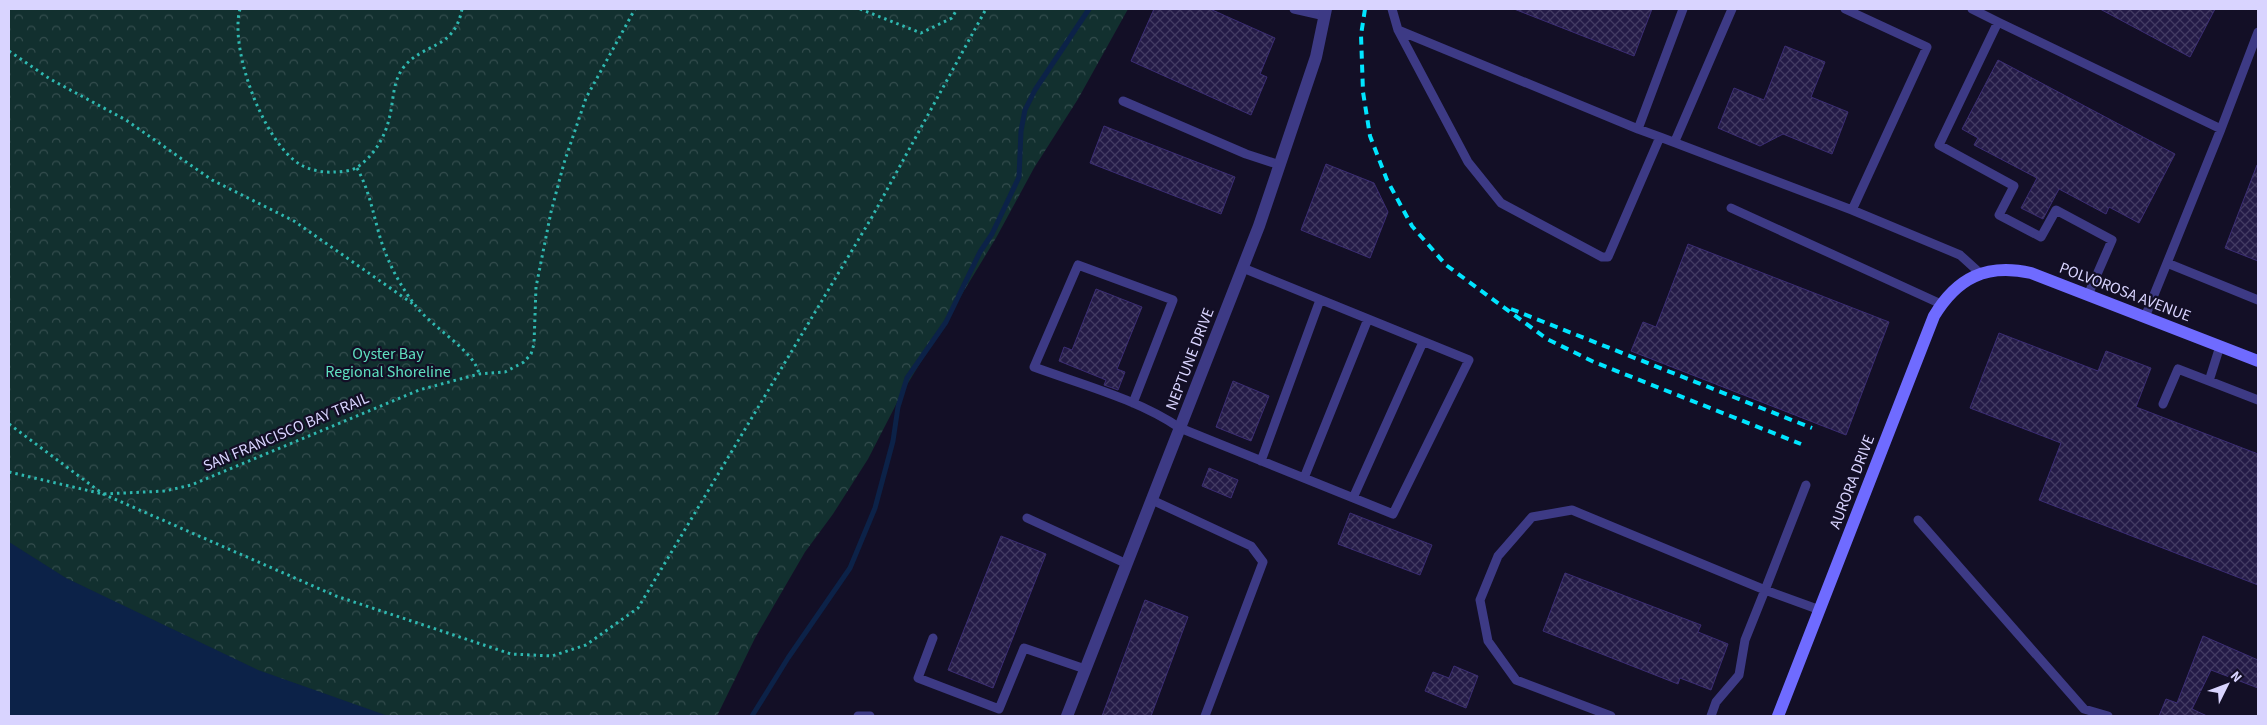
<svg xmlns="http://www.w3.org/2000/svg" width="2267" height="725" font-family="'Source Sans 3',sans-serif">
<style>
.forest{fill:url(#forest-crowns)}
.water{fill:#0c2248}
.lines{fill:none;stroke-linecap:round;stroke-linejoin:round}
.stream{stroke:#0c2248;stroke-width:5}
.building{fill:url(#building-cross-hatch);stroke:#3b2d73}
.path{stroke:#2fb8b0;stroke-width:3;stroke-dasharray:2.5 4;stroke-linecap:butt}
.lane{stroke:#3d3a85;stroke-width:9}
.street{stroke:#3d3a85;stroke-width:12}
.secondary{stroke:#6f6bff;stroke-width:12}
.rail{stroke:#00e5ff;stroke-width:4;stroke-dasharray:8 6;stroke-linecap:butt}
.labels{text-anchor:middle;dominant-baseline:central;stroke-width:4.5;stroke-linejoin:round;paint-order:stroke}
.street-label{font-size:16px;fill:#d9d4ff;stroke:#130f26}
.park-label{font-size:16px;fill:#5fe0c0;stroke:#130f26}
</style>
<defs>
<pattern id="forest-crowns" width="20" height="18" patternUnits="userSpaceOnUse" patternTransform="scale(1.25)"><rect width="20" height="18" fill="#12302f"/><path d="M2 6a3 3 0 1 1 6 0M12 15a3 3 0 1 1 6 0" fill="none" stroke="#344d4e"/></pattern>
<pattern id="building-cross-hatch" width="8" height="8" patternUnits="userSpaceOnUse" patternTransform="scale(1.25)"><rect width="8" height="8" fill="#241b47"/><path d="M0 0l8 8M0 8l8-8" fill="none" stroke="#433b63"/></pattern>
</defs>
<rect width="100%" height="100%" fill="#130f26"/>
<path class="forest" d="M9 9H1128L1078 99 1034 168 996 238 902 393 868 459 833 514 805 552 755 638 717 716H300L9 565Z"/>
<path class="water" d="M9 542 66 578 258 670 388 716H9Z"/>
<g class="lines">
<path class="stream" d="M752 716 788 658 850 568 875 508 893 441 898 407 907 378 946 322 980 252 992 234 1019 177 1021 131 1025 110 1035 90 1089 9"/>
</g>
<path class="building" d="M1154 9H1210L1275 38 1260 74 1267 77 1251 115 1131 61Z
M1514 9H1652L1634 56Z
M2100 9H2215L2190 57Z
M1785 46 1825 62 1811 97 1848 112 1832 154 1783 134 1760 146 1718 128 1734 88 1764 100Z
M1998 60 2175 154 2139 223 2109 207 2106 214 2059 189 2043 219 2021 208 2037 178 1974 145 1978 138 1962 129Z
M1104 126 1235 177 1221 214 1090 163Z
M1326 164 1374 183 1388 212 1370 258 1301 230Z
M2257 165 2258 166V261L2225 248Z
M1688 244 1889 322 1846 435 1631 351 1643 322 1656 327Z
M1096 289 1142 307 1117 369 1125 372 1118 390 1104 385 1106 380 1059 361 1064 347 1072 350Z
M1999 333 2098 371 2106 351 2151 368 2136 407 2258 454V585L2039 500 2061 443 1970 408Z
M1233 381 1269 396 1251 441 1216 427Z
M1209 468 1238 480 1231 498 1202 486Z
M1350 513 1432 545 1420 575 1338 544Z
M1001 536 1046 554 993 688 948 670Z
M1565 573 1701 625 1698 632 1728 644 1711 690 1680 678 1678 684 1543 631Z
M1145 600 1188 617 1151 716H1102Z
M2203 636 2258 660V688L2211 670 2192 709 2207 716H2159L2166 699 2177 703Z
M1454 666 1478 676 1466 708 1425 691 1433 672 1449 678Z"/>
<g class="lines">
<path class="path" d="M240 9C229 49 264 144 301 165 310 170 324 173 334 172 342 172 353 171 359 166 374 155 385 137 389 119 394 101 392 83 403 68 423 42 454 51 462 9
M860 9 921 33 952 18 957 9
M9 51 50 79 126 120 212 180 294 221 416 306
M357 168C368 188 372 208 378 230 385 257 398 283 415 305 431 327 475 351 479 374
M9 424 103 494 336 596 511 654 552 656 586 645 638 608 872 217 986 9
M9 472 103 494 165 491 191 485 419 390 479 374 505 372 524 362 531 354 534 344 536 287 551 212 564 163 586 98 635 9"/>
<path class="lane" d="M1294 9 1325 16
M1392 9 1398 30 1468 162 1501 203 1602 257H1608L1660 137 1852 210
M1845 9 1927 47 1852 210 1960 255 1981 274
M1972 9 1998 22 1939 145 2014 186 1999 215 2041 237 2056 210 2112 240 2088 295
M1998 22 2221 129 2167 263 2258 300
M1398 30 1638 129
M1123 101 1246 154 1280 165
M2221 129 2258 32
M1660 137 1638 129 1683 9
M1675 141 1732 9
M1731 208 1941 304
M2145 317 2167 263
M2220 346 2209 381 2258 400
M1133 403 1173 300 1078 265 1034 367C1083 385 1137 399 1180 428L1393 514 1469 360 1243 268
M2163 404 2178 369 2209 381
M1261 461 1320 300
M1304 478 1368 319
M1806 485 1765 590 1820 610
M1353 498 1423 342
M1152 500 1251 546 1263 562 1205 716
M1027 518 1127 564
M1918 520 2084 709 2108 716
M933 638 918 678 999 709 1024 648 1085 669
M858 716H870
M1611 716 1516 680 1488 641 1480 600 1498 556 1532 517 1572 510 1765 590 1745 640 1739 675 1716 702 1711 716"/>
<path class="street" d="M1067 716 1259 226 1316 57 1326 9"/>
<path class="secondary" d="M1778 716 1934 316C1957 278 1986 263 2031 273L2258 361"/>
<path class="rail" d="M1365 9 1361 35 1363 92 1370 136 1387 180 1412 226 1446 265 1547 339 1594 362 1801 444
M1511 309 1812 428"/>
</g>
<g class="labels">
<g class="street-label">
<text transform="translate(2125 292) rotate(21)">POLVOROSA AVENUE</text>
<text transform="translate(1190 359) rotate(-69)">NEPTUNE DRIVE</text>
<text transform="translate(286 432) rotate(-23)">SAN FRANCISCO BAY TRAIL</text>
<text transform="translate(1852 482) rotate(-69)">AURORA DRIVE</text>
</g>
<g class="park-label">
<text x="388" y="354">Oyster Bay<tspan x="388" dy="18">Regional Shoreline</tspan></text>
</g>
</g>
<rect width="2267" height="725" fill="none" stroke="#d9d4ff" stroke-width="20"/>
<g transform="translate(2227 685) rotate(48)" stroke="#130f26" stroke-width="4" paint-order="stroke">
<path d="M0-4L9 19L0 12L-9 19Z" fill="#d9d4ff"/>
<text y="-8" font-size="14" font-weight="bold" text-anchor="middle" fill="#d9d4ff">N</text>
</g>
</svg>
